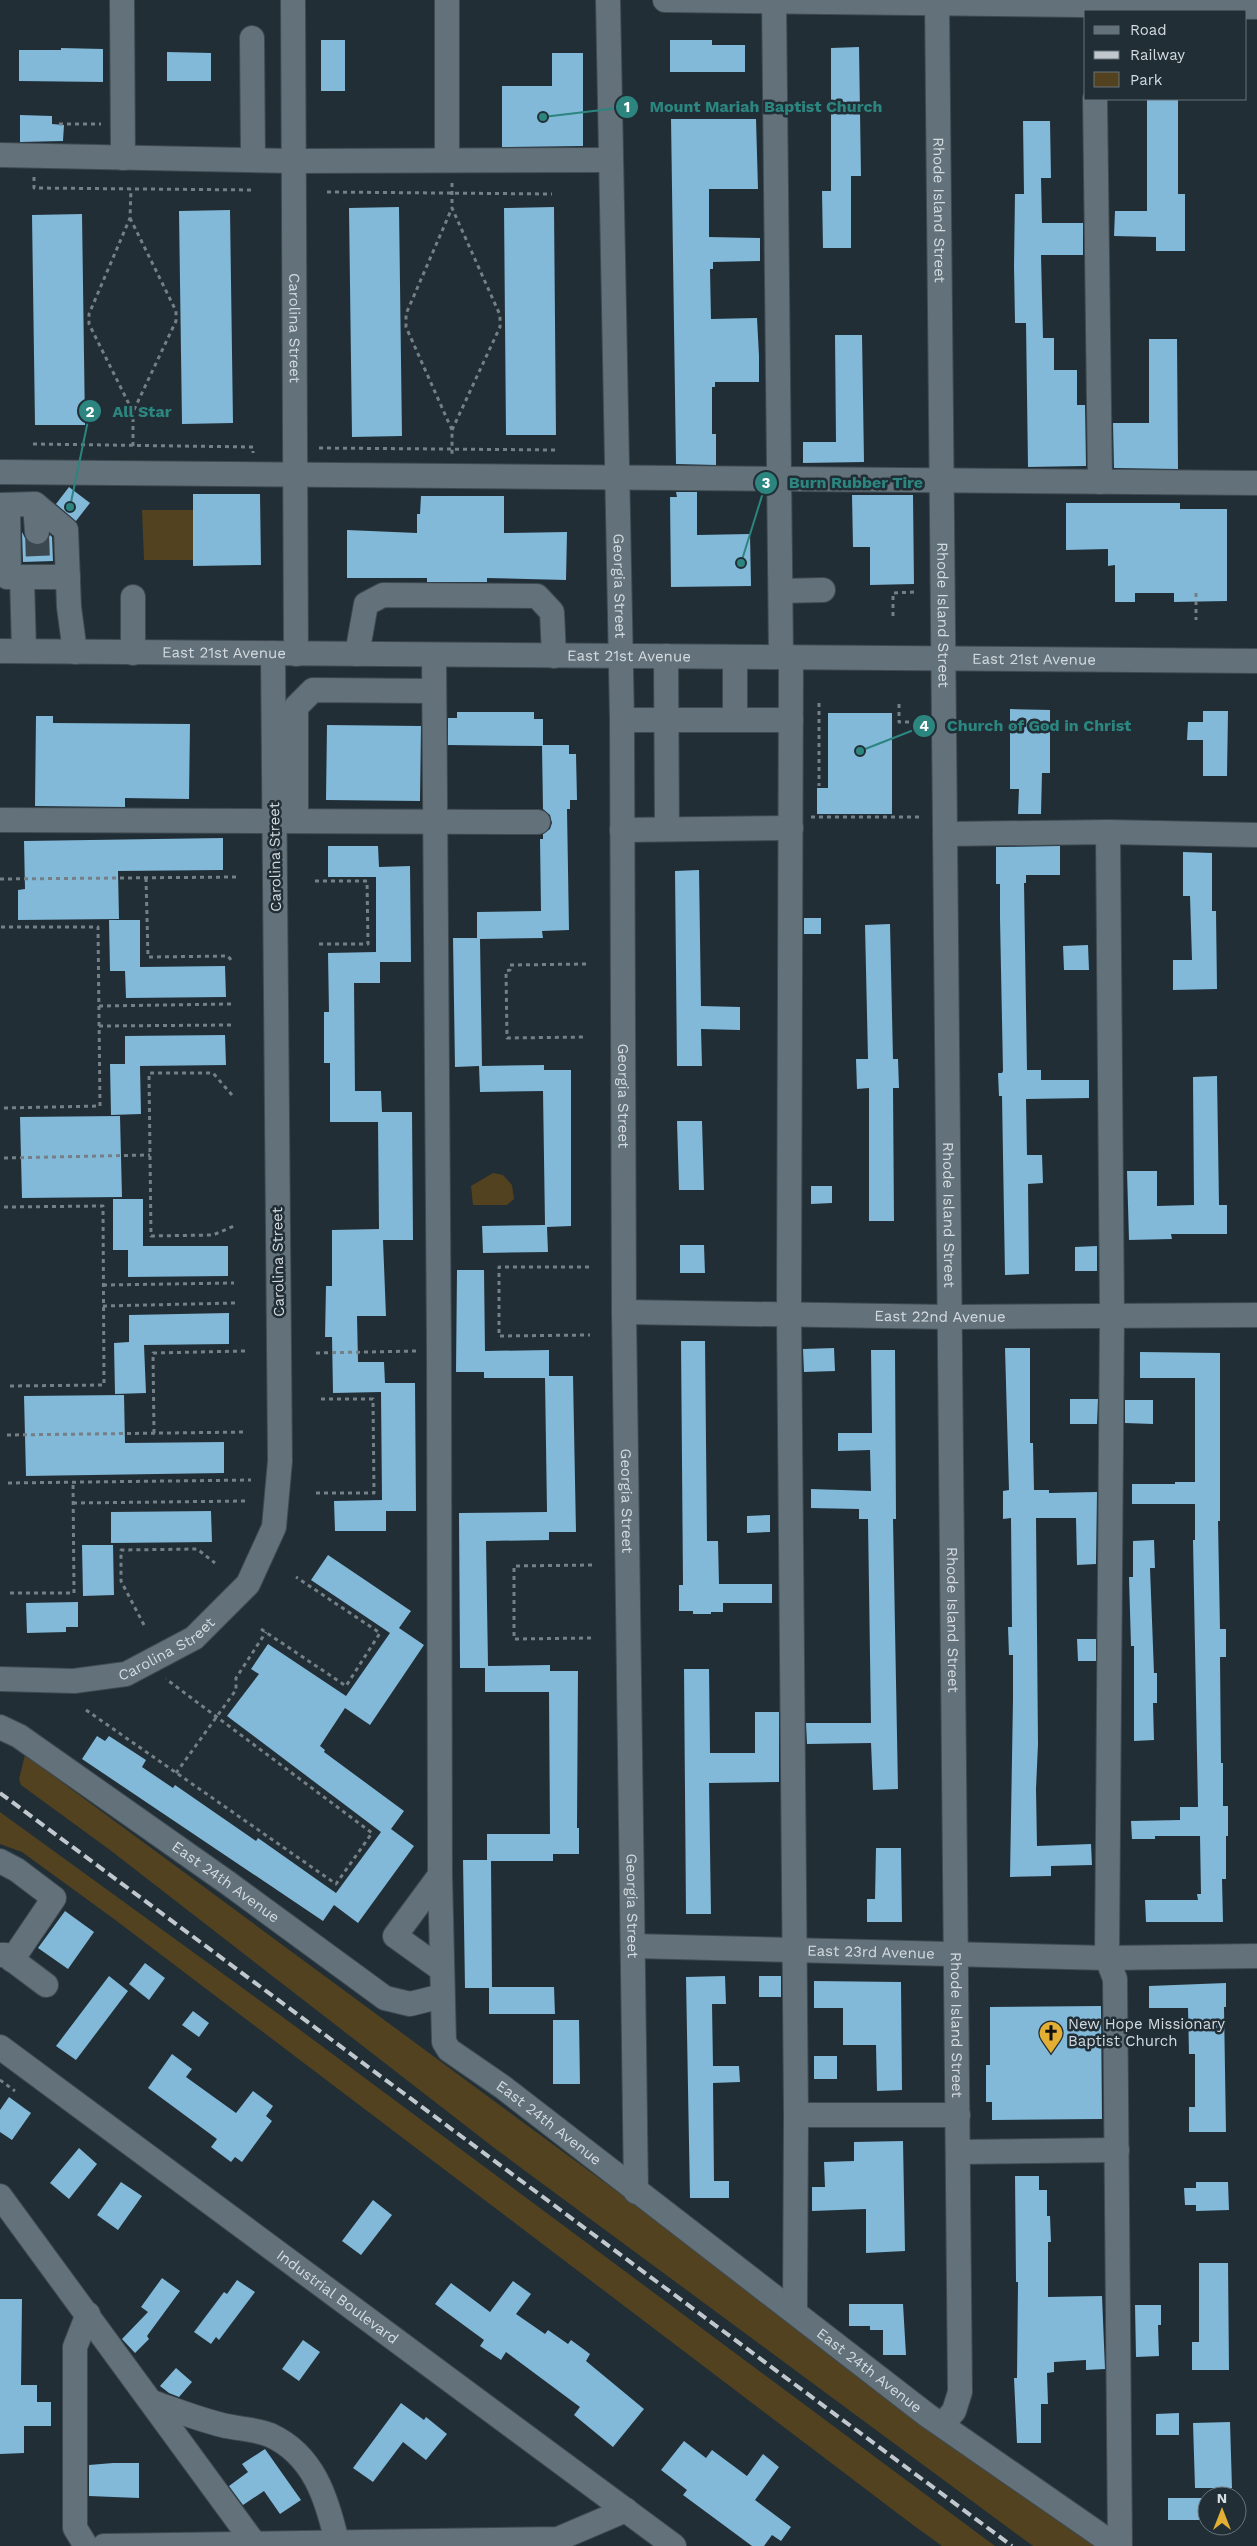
<svg xmlns="http://www.w3.org/2000/svg" width="1257" height="2546" font-family="'Work Sans',sans-serif">
<style>
.green{fill:#52421f}
.building{fill:#82b8d8}
.lines{fill:none;stroke-linecap:round;stroke-linejoin:round}
.minor-tunnel{stroke:#3c4850;stroke-width:24;stroke-dasharray:24 12;stroke-linecap:butt}
.minor-casing{stroke:#3e4950;stroke-width:26}
.path{stroke:#757f86;stroke-width:3;stroke-dasharray:4 4;stroke-linecap:butt}
.minor{stroke:#63717a;stroke-width:24}
.rail{stroke:#c0c8ce;stroke-width:4;stroke-dasharray:10 5;stroke-linecap:butt}
.labels{text-anchor:middle;dominant-baseline:central;stroke-width:5;stroke-linejoin:round;paint-order:stroke}
.street-label{font-size:15px;fill:#d3dbe0;stroke:#212e36}
.poi-label{font-size:15px;fill:#d3dbe0;stroke:#212e36;text-anchor:start}
.leader{fill:none;stroke:#2c857f;stroke-width:2}
.callout-dot{fill:#2c857f;stroke:#212e36;stroke-width:2}
.mark-label{font-size:15px;text-anchor:middle;font-weight:bold;fill:#fff}
.callout-label{font-size:16px;text-anchor:middle;font-weight:bold;fill:#2c857f;stroke:#212e36;stroke-width:5;stroke-linejoin:round;paint-order:stroke}
</style>
<rect width="100%" height="100%" fill="#212e36"/>
<path class="green" d="M142 510H193V560H144Z
M493 1173 503 1175 512 1185 514 1199 507 1205H473L471 1186Z
M25 1755 623 2196 937 2431 1098 2546H1033L497 2150 110 1850 21 1785 19 1779Z
M0 1812 284 2018 995 2546H942L913 2525 114 1919 22 1852 0 1844Z"/>
<path class="building" d="M321 40H345V91H321Z
M670 40H712V45H745V72H670Z
M859 47 861 176H851V248H823L822 191H831V48Z
M61 48 103 49V82L19 81V50H61Z
M167 52 211 53V81H167Z
M552 53H583V146L502 147V86H552Z
M1147 99H1178V194H1185V251H1156V237L1114 236 1115 211H1147Z
M20 115 52 116V124L64 125 63 141 20 142Z
M671 119H756L758 189H709V237L760 238V261L713 262V269H710L711 319 757 318 759 356V382H715V387H712V434H716V465L676 464Z
M1023 121H1050L1051 178H1041L1042 223H1083V255H1041L1043 338H1054V370H1077V405H1085L1086 466 1028 467 1026 323H1015L1014 266 1015 194H1024Z
M399 207 402 436 352 437 349 208Z
M554 207 556 435H506L504 208Z
M230 210 233 423 182 424 179 211Z
M82 214 85 425H35L32 215Z
M835 335H862L864 462 803 463V442H836Z
M1149 339H1177L1178 469 1114 468 1113 423H1149Z
M69 487 90 503 76 521 56 504Z
M676 492H697V535L750 534 751 586 671 587 670 497H677Z
M193 494H260L261 565 193 566Z
M852 495H913L914 584 870 585V547H853Z
M421 496H504V533L567 532 566 580 487 578V582H427V578H347V530L417 533V514H420Z
M1066 503H1180V509H1227V601L1174 602V593H1135V602H1115V565L1108 566V549L1066 550Z
M22 532 26 540 37 546 45 543 50 535 52 537 53 561 23 562Z
M1010 709 1050 710V773H1042L1041 814H1018L1019 789H1010Z
M1203 711H1228L1227 776H1203V740H1187L1188 722H1203Z
M457 712H534V719H543V745H569V754H576L577 800H570V809H567L569 930 542 931 543 938 480 939 482 1066 544 1065V1070H571V1226L547 1227 548 1252 483 1253 482 1226 545 1225 543 1091 480 1092 479 1066 455 1067 453 938H477V912L541 911 540 839H543V834L550 829 552 823 550 815 543 809 542 746 448 745V718H457Z
M828 713H892V814H817V788H828Z
M36 716H53V723L190 724 189 799 125 798V807L35 806Z
M327 725 421 726 420 801 326 800Z
M223 838V870L118 871 119 919 18 920V890L25 889 24 841Z
M328 846H378L379 867 410 866 411 962H380V983H354L355 1091H381L382 1112H412L413 1240H383L386 1316H357L358 1362H384L385 1383H415L416 1511H386V1531H335L334 1501 382 1500 381 1392 333 1393 332 1337H325L326 1286H332V1230L379 1229 378 1122H330V1063H324V1012H329L328 953 376 952V877H328Z
M1060 846V875H1026V883H1024L1027 1070H1041V1080H1089V1098L1026 1099 1027 1155H1042L1043 1183 1028 1184 1029 1274 1005 1275 1002 1096H999L998 1073H1002L1003 1071 1000 919V884H996V847Z
M1183 852 1212 853V911H1216L1217 989 1173 990V960H1192L1190 896H1183Z
M699 870 701 1006 740 1007V1030L701 1029 702 1066H677L675 871Z
M804 918H821V934H804Z
M109 920H140V967L225 966 226 997 126 998 125 971H110Z
M890 924 893 1059H898L899 1088H893L894 1221H869V1088L857 1089 856 1059H868L865 925Z
M1088 945 1089 970H1064L1063 946Z
M225 1035 226 1065 140 1066 141 1114 111 1115 110 1064H125V1036Z
M1217 1076 1219 1205H1227V1234H1171L1172 1239 1129 1240 1127 1171H1157V1206L1194 1205 1193 1077Z
M120 1116 122 1197 22 1198 20 1117Z
M677 1121H702L704 1190H679Z
M811 1186H832V1203L811 1204Z
M113 1199H143V1246H228V1276L128 1277V1250H113Z
M680 1245H704L705 1273H680Z
M1097 1246V1271H1075V1247Z
M457 1270H484L485 1351 549 1350V1376H573L576 1532H549V1540L486 1541 488 1666 550 1665V1671H578L577 1828H579V1854H553V1861H491L492 1987H554L555 2014H489V1988H465L463 1860H487V1834H550L549 1692H485V1668H460L459 1513 547 1512 545 1378H484V1372H456Z
M229 1313V1344L144 1345 146 1393 115 1394 114 1343 129 1342V1315Z
M681 1341H705L707 1541H718L719 1584H772V1603H723V1612H711V1614H693V1611H679V1585H683Z
M834 1348 835 1371 804 1372 803 1349Z
M1005 1348H1030V1443H1033L1034 1490H1049V1493L1097 1492 1096 1564 1077 1565 1076 1518H1036L1038 1744 1036 1789 1037 1846 1091 1844 1092 1865 1051 1866V1876L1010 1877 1013 1699V1655H1009L1008 1627H1012L1011 1518 1003 1519V1491L1009 1490Z
M871 1350H895L896 1519H893L898 1789 873 1790 871 1743 807 1744 806 1723H871L868 1519H859V1509L811 1508V1489L871 1491 870 1450 838 1451V1433H872Z
M1140 1352 1220 1353V1521H1218L1220 1629H1226V1657H1220L1221 1763H1223V1806H1228V1836H1226V1879H1222L1223 1922H1146L1145 1900H1198L1197 1894H1201L1200 1836H1155V1839H1132L1131 1821 1180 1820V1807H1198L1193 1540H1195V1504H1132V1484H1175V1482H1195V1378H1140Z
M124 1395 125 1443 224 1442V1473L26 1476 24 1396Z
M1070 1399H1098L1097 1424H1070Z
M1125 1400H1153V1424L1125 1423Z
M211 1511 212 1542 111 1543V1512Z
M770 1515V1532L747 1533V1516Z
M1154 1540 1155 1568H1150L1154 1673H1157V1703H1153L1154 1740 1134 1741V1646H1131L1129 1577H1133V1541Z
M82 1545H113L114 1595 83 1596Z
M328 1555 411 1611 399 1628 424 1645 370 1725 345 1708 320 1746 325 1750 324 1752 404 1811 391 1829 414 1846 358 1923 334 1905 323 1921 82 1759 97 1736 105 1741 109 1736 146 1760 142 1767 173 1788 175 1785 256 1841 258 1838 336 1893 381 1832 227 1716 259 1674 251 1669 268 1644 346 1696 390 1633 311 1580Z
M78 1602V1627H66V1632L27 1633 26 1603Z
M1077 1639H1096V1661H1078Z
M684 1669H709L710 1753H755V1712H779V1782L709 1783 711 1914H686Z
M876 1848H901L902 1922H867V1899H875Z
M65 1911 94 1932 68 1969 38 1948Z
M145 1963 165 1978 149 2000 129 1984Z
M109 1976 128 1991 76 2060 56 2046Z
M725 1976 726 2004H712L713 2066H739L740 2082 713 2083 714 2181H729V2198H690L686 1977Z
M759 1976H781V1997H759Z
M814 1981 901 1982 902 2090 877 2091 876 2045H843V2008H814Z
M1226 1983V2007H1224L1226 2132H1189V2107H1195V2054H1189L1188 2008H1149V1986Z
M1101 2006 1102 2119 992 2120V2102H986V2065H990V2007Z
M193 2011 209 2023 199 2037 182 2025Z
M553 2020H579L580 2084H553Z
M172 2054 192 2069 186 2077 236 2113 253 2091 273 2106 266 2116 272 2121 242 2162 235 2157 231 2162 211 2147 217 2139 148 2088Z
M814 2056H837V2079H814Z
M9 2097 31 2113 12 2140 0 2132V2110Z
M903 2141 905 2251 866 2253V2209L812 2211V2187H825L824 2162 854 2161V2142Z
M79 2148 97 2164 69 2199 50 2183Z
M1015 2176H1039V2190H1047V2216H1050L1051 2242H1048V2297L1102 2296 1105 2369 1086 2370V2360L1054 2362V2372L1047 2373 1048 2404H1041V2443H1017L1014 2378H1017L1018 2282H1016Z
M121 2182 142 2196 118 2230 97 2215Z
M1196 2182H1228L1229 2210 1196 2211V2205H1185L1184 2188H1196Z
M373 2200 392 2215 361 2255 342 2241Z
M1199 2263H1228L1229 2370H1192V2342H1199Z
M162 2278 180 2291 147 2336 149 2339 135 2353 122 2339 148 2312 141 2307Z
M237 2280 255 2292 219 2340 216 2337 211 2344 194 2332 224 2292 227 2294Z
M513 2281 531 2294 516 2314 545 2334 548 2330 568 2344 571 2340 590 2354 586 2361 644 2409 613 2447 574 2415 580 2407 506 2352 501 2360 480 2346 484 2340 435 2304 451 2283 490 2312Z
M0 2299H22L21 2385H37V2402H51V2426H24V2453L0 2454Z
M849 2304H903L906 2355H883V2330H870V2326H849Z
M1135 2305H1161V2325H1158L1159 2356 1136 2357Z
M303 2340 320 2352 299 2381 282 2369Z
M176 2368 192 2382 179 2397 169 2393 160 2386Z
M401 2403 424 2420 426 2417 447 2434 426 2460 403 2442 373 2482 353 2468Z
M1179 2413V2435H1156V2414Z
M1230 2422 1232 2488H1195L1193 2423Z
M684 2441 706 2458 712 2450 747 2476 763 2454 779 2467 755 2500 791 2527 781 2541 772 2535 764 2546H752L683 2495 687 2490 661 2470Z
M265 2449 301 2500 280 2514 264 2491 243 2505 229 2486 248 2472 242 2464Z
M113 2463H139V2498L89 2496V2465Z
M1168 2498H1207V2520H1168Z"/>
<g class="lines">
<path class="minor-tunnel" d="M37 532 38 562"/>
<defs>
<g id="minor">
<path d="M122 0 123 158"/>
<path id="s1" d="M293 0 296 654"/>
<path d="M447 0V160"/>
<path id="s2" d="M608 0 622 720 624 1312 636 2192"/>
<path d="M665 0 1257 7"/>
<path d="M774 0 781 657"/>
<path id="s3" d="M937 0 960 2392 954 2411 942 2425"/>
<path d="M252 38 253 160"/>
<path d="M1095 99 1100 482"/>
<path d="M0 155 294 161 611 160"/>
<path d="M0 472 1257 483"/>
<path d="M35 504 37 532"/>
<path d="M0 505 35 504 66 530 69 607 75 652"/>
<path d="M8 505 9 577"/>
<path d="M7 577H68"/>
<path d="M22 577 24 651"/>
<path d="M781 591 823 590"/>
<path d="M133 597V653"/>
<path id="s4" d="M0 651 1257 661"/>
<path d="M357 654 366 604 383 595 537 596 552 612 554 656"/>
<path id="s5" d="M434 655 439 1351 440 1875 444 2042 449 2050 504 2088 927 2415 1116 2546"/>
<path d="M666 656 667 829"/>
<path d="M735 657V720"/>
<path d="M791 657 789 1314 796 2115 795 2312"/>
<path d="M622 720H791"/>
<path d="M0 820 538 822"/>
<path d="M296 821V707L313 690 434 691"/>
<path d="M622 830 791 828"/>
<path d="M1108 832 1112 1315 1107 1958 1115 1979 1120 2546"/>
<path d="M945 834 1108 832 1257 835"/>
<path id="s6" d="M624 1312 949 1317 1257 1315"/>
<path id="s7" d="M0 1679 74 1681 126 1674 194 1638 248 1584 274 1527 280 1461 273 653"/>
<path id="s8" d="M0 1727 19 1736 228 1883 385 1998 410 2004 442 1996"/>
<path d="M0 1861 17 1870 54 1898 12 1960"/>
<path d="M440 1875 395 1936 441 1969"/>
<path id="s9" d="M633 1946 1107 1958 1257 1956"/>
<path d="M0 1955H6L46 1985"/>
<path id="s10" d="M0 2047 674 2546"/>
<path d="M796 2115H958"/>
<path d="M958 2152 1117 2150"/>
<path d="M0 2196 254 2543"/>
<path d="M152 2402C175 2410 198 2419 222 2425 238 2429 255 2429 270 2435 314 2455 327 2499 337 2542"/>
<path d="M86 2546 75 2528V2347L88 2314"/>
<path d="M104 2546 558 2539 626 2510"/>
</g>
</defs>
<use href="#minor" class="minor-casing"/>
<path class="path" d="M59 124H101
M34 177V188L253 190
M452 183V208
M327 192 552 194
M130 218 176 311V321L133 412 89 324V314L130 218 131 189
M452 430 500 327V315L452 208 406 314V327L452 430V455
M33 444 253 447V453
M133 446V412
M319 448 557 450
M1196 593V620
M893 616V593L916 592
M819 703V786
M899 704V722H917
M811 817H922
M146 878 148 957 228 956 231 960
M0 879 238 877
M315 881H367L368 944H316
M1 927H98L100 1106 3 1108
M586 964 510 965V970L506 971 507 1038 586 1037
M99 1006 231 1004
M99 1026 231 1025
M232 1095 213 1073H149L151 1236 213 1235 234 1226
M4 1158 150 1155
M4 1207 103 1206 104 1385 7 1386
M589 1267H499V1336L590 1335
M103 1285 234 1283
M103 1306 235 1303
M316 1353 417 1351
M154 1433 153 1353 245 1351
M7 1435 247 1432
M8 1483 251 1480
M316 1493H374L373 1399H317
M73 1503 247 1501
M592 1565 514 1566V1639L592 1638
M10 1593H74L73 1482
M144 1625 121 1581V1550L197 1549 215 1563
M261 1629 346 1686 380 1633 296 1577
M86 1710 336 1884 372 1833 166 1679
M176 1773 236 1690V1678L266 1632
M0 2080 15 2091"/>
<use href="#minor" class="minor"/>
<path class="rail" d="M0 1793 1012 2546"/>
</g>
<defs>
<symbol id="church-pin" viewBox="-11 -11 22 30"><path d="M0 17L-7.5 6A9.5 9.5 0 1 1 7.5 6Z" fill="#e2af34" stroke="#212e36"/><path d="M-1.2-6h2.4v3.5h3.3v2.4h-3.3V6h-2.4V-.1h-3.3v-2.4h3.3Z" fill="#111"/></symbol>
</defs>
<g fill-rule="evenodd">
<use href="#church-pin" x="1037" y="2019" width="28" height="38"/>
</g>
<g class="labels">
<g class="street-label">
<text stroke="none"><textPath href="#s3" startOffset="210">Rhode Island Street</textPath></text>
<text stroke="none"><textPath href="#s1" startOffset="328">Carolina Street</textPath></text>
<text stroke="none"><textPath href="#s2" startOffset="586">Georgia Street</textPath></text>
<text stroke="none"><textPath href="#s3" startOffset="615">Rhode Island Street</textPath></text>
<text stroke="none"><textPath href="#s4" startOffset="224">East 21st Avenue</textPath></text>
<text stroke="none"><textPath href="#s4" startOffset="629">East 21st Avenue</textPath></text>
<text stroke="none"><textPath href="#s4" startOffset="1034">East 21st Avenue</textPath></text>
<text transform="translate(275 857) rotate(-91)">Carolina Street</text>
<text stroke="none"><textPath href="#s2" startOffset="1096">Georgia Street</textPath></text>
<text stroke="none"><textPath href="#s3" startOffset="1215">Rhode Island Street</textPath></text>
<text transform="translate(278 1262) rotate(-91)">Carolina Street</text>
<text stroke="none"><textPath href="#s6" startOffset="316">East 22nd Avenue</textPath></text>
<text stroke="none"><textPath href="#s2" startOffset="1501">Georgia Street</textPath></text>
<text stroke="none"><textPath href="#s3" startOffset="1620">Rhode Island Street</textPath></text>
<text stroke="none"><textPath href="#s7" startOffset="174">Carolina Street</textPath></text>
<text stroke="none"><textPath href="#s8" startOffset="274">East 24th Avenue</textPath></text>
<text stroke="none"><textPath href="#s2" startOffset="1906">Georgia Street</textPath></text>
<text stroke="none"><textPath href="#s9" startOffset="238">East 23rd Avenue</textPath></text>
<text stroke="none"><textPath href="#s3" startOffset="2025">Rhode Island Street</textPath></text>
<text stroke="none"><textPath href="#s5" startOffset="1520">East 24th Avenue</textPath></text>
<text stroke="none"><textPath href="#s10" startOffset="420">Industrial Boulevard</textPath></text>
<text stroke="none"><textPath href="#s5" startOffset="1925">East 24th Avenue</textPath></text>
</g>
<g class="poi-label">
<text x="1068" y="2024">New Hope Missionary<tspan x="1068" dy="17">Baptist Church</tspan></text>
</g>
</g>
<path class="leader" d="M543 117L627 107M70 507L90 411M741 563L766 483M860 751L924 726"/>
<g class="callout-dot">
<circle cx="543" cy="117" r="5"/>
<circle cx="70" cy="507" r="5"/>
<circle cx="741" cy="563" r="5"/>
<circle cx="860" cy="751" r="5"/>
<circle cx="627" cy="107" r="12"/>
<circle cx="90" cy="411" r="12"/>
<circle cx="766" cy="483" r="12"/>
<circle cx="924" cy="726" r="12"/>
</g>
<g class="mark-label">
<text x="627" y="112">1</text>
<text x="90" y="417">2</text>
<text x="766" y="488">3</text>
<text x="924" y="731">4</text>
</g>
<g class="callout-label">
<text x="766" y="112">Mount Mariah Baptist Church</text>
<text x="142" y="417">All Star</text>
<text x="856" y="488">Burn Rubber Tire</text>
<text x="1039" y="731">Church of God in Christ</text>
</g>
<rect x="1084" y="10" width="162" height="90" fill="#212e36" stroke="#68737a"/>
<rect x="1094" y="26" width="25" height="8" fill="#63717a" stroke="#68737a"/>
<text x="1130" y="35" font-size="15" fill="#d3dbe0">Road</text>
<rect x="1094" y="51" width="25" height="8" fill="#c0c8ce" stroke="#68737a"/>
<text x="1130" y="60" font-size="15" fill="#d3dbe0">Railway</text>
<rect x="1094" y="72" width="25" height="15" fill="#52421f" stroke="#68737a"/>
<text x="1130" y="85" font-size="15" fill="#d3dbe0">Park</text>
<g transform="translate(1222 2511)"><circle r="24" fill="#212e36" stroke="#68737a"/>
<path d="M0-4L9 19L0 12L-9 19Z" fill="#e2af34"/>
<text y="-8" font-size="14" font-weight="bold" text-anchor="middle" fill="#d3dbe0">N</text>
</g>
</svg>
